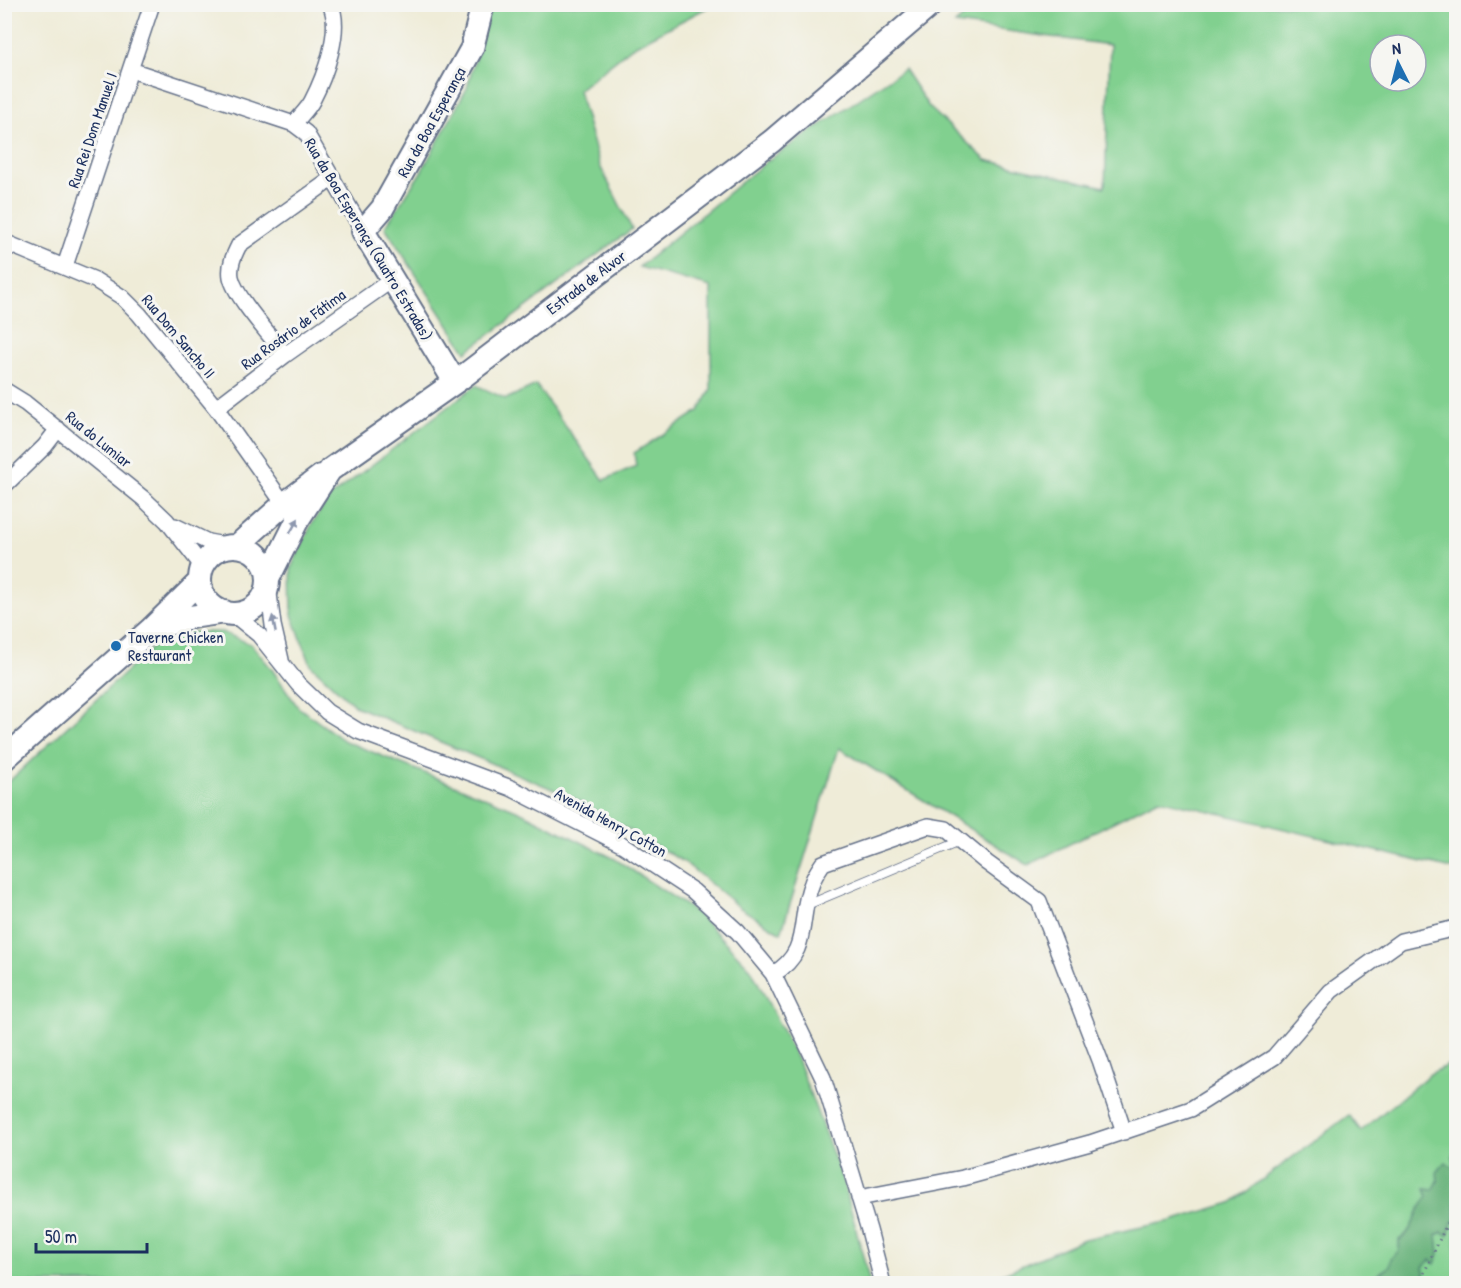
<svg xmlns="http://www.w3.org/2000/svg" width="1461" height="1288" font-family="'Patrick Hand',sans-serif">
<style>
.green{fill:#81d08f;stroke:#4e8076;stroke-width:1.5;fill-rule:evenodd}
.forest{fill:#68b27a;stroke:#42706c;stroke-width:1.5}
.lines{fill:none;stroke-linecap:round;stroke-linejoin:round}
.lane-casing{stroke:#657189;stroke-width:10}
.street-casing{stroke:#657189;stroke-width:18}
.secondary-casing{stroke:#657189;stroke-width:26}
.path{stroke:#657189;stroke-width:3;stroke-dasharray:1.5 4.5;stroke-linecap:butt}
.lane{stroke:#fff;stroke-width:8}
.street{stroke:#fff;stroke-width:15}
.secondary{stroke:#fff;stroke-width:22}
.oneway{fill:#8d97ae}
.poi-dot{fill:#1f6fb2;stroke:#f6f6f2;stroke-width:2}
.labels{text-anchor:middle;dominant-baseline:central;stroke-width:6;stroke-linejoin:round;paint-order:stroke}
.street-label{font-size:16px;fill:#1b2f5e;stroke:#f6f6f2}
.poi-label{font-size:16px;fill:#1b2f5e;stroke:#f6f6f2;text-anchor:start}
</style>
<rect width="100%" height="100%" fill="#f6f6f2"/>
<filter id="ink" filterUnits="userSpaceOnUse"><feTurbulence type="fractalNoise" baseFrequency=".0167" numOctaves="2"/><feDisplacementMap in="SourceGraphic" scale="12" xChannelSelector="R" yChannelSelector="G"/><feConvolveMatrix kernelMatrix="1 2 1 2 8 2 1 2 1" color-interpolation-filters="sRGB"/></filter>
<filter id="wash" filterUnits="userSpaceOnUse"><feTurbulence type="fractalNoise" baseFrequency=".008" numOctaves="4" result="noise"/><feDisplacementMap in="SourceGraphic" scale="24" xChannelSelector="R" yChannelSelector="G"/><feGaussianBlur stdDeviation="1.35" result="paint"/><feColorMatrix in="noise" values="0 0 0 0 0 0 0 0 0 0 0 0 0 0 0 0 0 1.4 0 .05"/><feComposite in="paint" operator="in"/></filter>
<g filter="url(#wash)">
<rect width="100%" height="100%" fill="#efecd8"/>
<path class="green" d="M490 5H712L632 47 578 90 600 166 632 229 466 352 385 227 421 172 467 88Z
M978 5H1456V870L1159 799 1028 865 839 748 781 933 740 908 684 862 576 799 355 706 311 665 292 615 291 568 312 523 330 497 476 385 506 399 536 385 604 480 636 466 634 453 699 411 711 390V287L639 267 767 161 904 69 929 107 986 160 1105 187 1110 45 955 24ZM1380 45H1416V81H1380Z
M189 632H222L251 644 271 668 298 707 345 741 519 811 615 859 696 912 751 969 797 1059 844 1183 870 1283H5V785L161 639Z
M1456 1061V1283L984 1284 995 1277 1084 1239 1171 1221 1231 1203 1349 1115 1361 1131 1430 1074Z"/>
<path class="forest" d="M1456 1152V1220L1452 1222 1448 1236 1442 1232 1437 1235 1439 1254 1435 1264 1430 1260 1423 1267 1426 1283H1378L1375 1276 1390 1266 1391 1258 1399 1251V1240C1415 1231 1415 1209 1428 1197L1425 1189 1433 1190 1438 1181 1437 1172 1446 1162 1456 1170 1453 1156Z"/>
</g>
<g filter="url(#ink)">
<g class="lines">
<defs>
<path id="lane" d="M807 905 960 841"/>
<path id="street" d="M131 70 294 124 306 133 363 231
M294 124C300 116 308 109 312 101 324 78 343 29 330 4
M4 242 95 280 122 297 139 314 216 408 284 504
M65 266 152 4
M285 355C272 337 235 297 231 277 229 265 234 255 239 245L333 178
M4 390 25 403 144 499 167 521 203 567
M216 408 285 355 393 279
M4 486 45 446 58 429
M175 526 208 542 230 546
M268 586 273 625 281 660
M232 613 259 635 298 684 327 712 358 731 511 788 623 845 693 891 738 932 773 974 823 1078 869 1230 883 1284
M773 974C812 952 797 918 812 883 814 876 819 869 823 863L928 826 946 829 987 863 1039 901 1100 1060 1124 1132
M859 1198 963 1178 1090 1143 1191 1109 1274 1057 1331 991 1401 941 1456 928"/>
<path id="secondary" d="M455 382 363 231 382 209 472 48 483 4
M237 546 284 504 321 476
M200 580a34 34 0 1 1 68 0a34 34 0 1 1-68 0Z
M268 579 297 521 330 470 461 378 772 141 932 4
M155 628 191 617 225 612
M4 759 150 630 200 581"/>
</defs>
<use href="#lane" class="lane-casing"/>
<use href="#street" class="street-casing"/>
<use href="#secondary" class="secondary-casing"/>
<path class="path" d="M1419 1284 1456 1204"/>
<use href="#lane" class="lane"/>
<use href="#street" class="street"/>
<use href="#secondary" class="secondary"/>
</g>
<defs><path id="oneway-solid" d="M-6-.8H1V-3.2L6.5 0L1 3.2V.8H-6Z" transform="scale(1.5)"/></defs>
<g class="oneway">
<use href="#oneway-solid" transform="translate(294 526) rotate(-60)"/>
<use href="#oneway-solid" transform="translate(274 624) rotate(-101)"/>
</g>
</g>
<circle class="poi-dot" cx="116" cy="646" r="6"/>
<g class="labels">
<g class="street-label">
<text transform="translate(431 122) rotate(-61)">Rua da Boa Esperança</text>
<text transform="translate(92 130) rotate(-71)">Rua Rei Dom Manuel I</text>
<text transform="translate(369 239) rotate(59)">Rua da Boa Esperança (Quatro Estradas)</text>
<text transform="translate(586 282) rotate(-37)">Estrada de Alvor</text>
<text transform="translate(293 329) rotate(-36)">Rua Rosário de Fátima</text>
<text transform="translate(179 336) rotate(50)">Rua Dom Sancho II</text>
<text transform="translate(99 439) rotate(39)">Rua do Lumiar</text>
<text transform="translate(611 822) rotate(29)">Avenida Henry Cotton</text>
</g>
<g class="poi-label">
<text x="128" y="637">Taverne Chicken<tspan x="128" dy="18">Restaurant</tspan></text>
</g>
</g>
<rect width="1461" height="1288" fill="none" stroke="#f6f6f2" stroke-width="24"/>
<g transform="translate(1398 63) rotate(354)"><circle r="28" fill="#f6f6f2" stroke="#9ea6b7" stroke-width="1.5"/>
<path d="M0-4.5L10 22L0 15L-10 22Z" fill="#1f6fb2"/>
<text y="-9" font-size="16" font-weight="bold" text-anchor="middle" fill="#1b2f5e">N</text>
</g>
<path d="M36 1243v9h111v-9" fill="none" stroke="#1b2f5e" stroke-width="3"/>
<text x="45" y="1243" font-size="18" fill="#1b2f5e" stroke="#f6f6f2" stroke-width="4.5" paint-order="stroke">50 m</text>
</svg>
